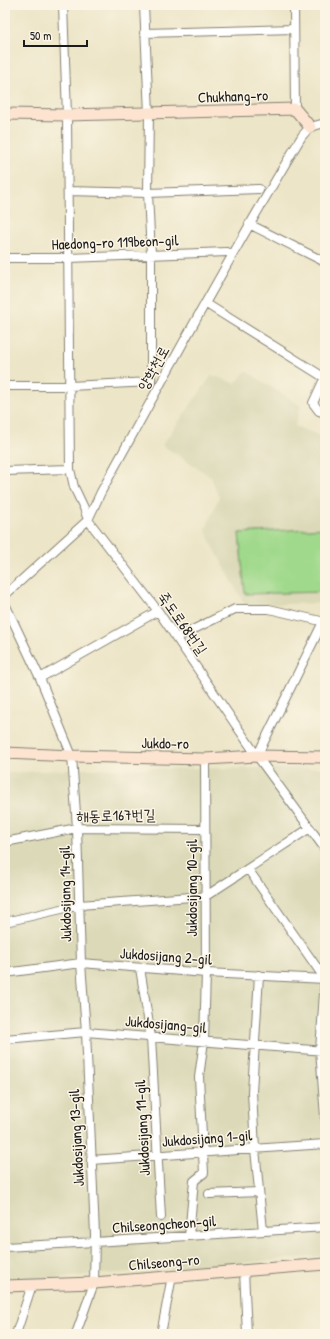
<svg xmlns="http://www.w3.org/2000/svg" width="330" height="1339" font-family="'Patrick Hand','Poor Story',sans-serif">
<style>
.built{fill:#dbd9b8}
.green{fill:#a0d98c;stroke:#5e7a54}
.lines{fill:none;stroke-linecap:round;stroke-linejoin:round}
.street-casing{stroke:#848072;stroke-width:10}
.secondary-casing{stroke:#848072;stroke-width:13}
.street{stroke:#fff;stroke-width:8}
.secondary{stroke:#fde4d1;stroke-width:11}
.labels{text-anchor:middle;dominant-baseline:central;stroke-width:3;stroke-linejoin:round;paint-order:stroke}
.street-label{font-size:15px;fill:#1c1c1c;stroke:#fcf5e5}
</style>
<rect width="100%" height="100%" fill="#fcf5e5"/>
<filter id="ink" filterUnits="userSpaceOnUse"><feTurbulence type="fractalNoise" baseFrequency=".025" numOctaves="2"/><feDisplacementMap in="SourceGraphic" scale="8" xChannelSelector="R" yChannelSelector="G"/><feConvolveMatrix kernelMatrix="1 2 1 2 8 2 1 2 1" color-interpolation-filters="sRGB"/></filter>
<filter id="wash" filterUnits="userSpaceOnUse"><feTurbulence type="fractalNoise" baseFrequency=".012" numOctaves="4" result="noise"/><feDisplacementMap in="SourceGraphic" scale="16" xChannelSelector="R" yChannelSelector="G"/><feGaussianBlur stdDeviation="0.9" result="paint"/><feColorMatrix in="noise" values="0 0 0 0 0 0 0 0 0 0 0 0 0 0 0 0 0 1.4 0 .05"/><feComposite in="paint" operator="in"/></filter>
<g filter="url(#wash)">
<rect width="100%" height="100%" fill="#ece5c7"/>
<path class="built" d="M246 371 301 406 295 426 325 438V603L245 605 208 537 206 529 219 497 211 477 162 445 212 375 235 384Z
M325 768V1256L5 1282V773L84 769Z"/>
<path class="green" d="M325 528V592L245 594 239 533Z"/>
</g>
<g filter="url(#ink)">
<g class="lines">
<defs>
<path id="street" d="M63 5 67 115 70 469 74 487 84 508 88 520 158 611 257 756 325 849
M294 5 295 109
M144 33 294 29
M68 191 148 193 259 189
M249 224 325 262
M5 258H69L227 252
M205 303 325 378
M325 377 313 403 319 411 325 413
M5 386H69L151 382V255L148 193 149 113 144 5
M5 471 70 469
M5 595 88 520 101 492C167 372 232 252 302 136L310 127 325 123
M5 604 40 678 72 756 77 828 81 963 86 1032 95 1234 94 1283 76 1334
M176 638 235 609H269L325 622
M40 678 158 611
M257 756 323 622
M5 842 77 828 205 829
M248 869 325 979 320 1050 325 1117
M5 922 79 905 206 896 310 828
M140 968 151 1037 161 1217
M5 973 81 963 206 973 325 979
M259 975 252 1092 255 1149 263 1231
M5 1039 86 1032 325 1051
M91 1160 325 1144
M209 1194 259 1192
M189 1236 194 1181 204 1173 199 1077 204 1041 206 973 205 759
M5 1247 95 1242 325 1227
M244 1271 247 1334
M16 1334 32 1285
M161 1334 172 1276"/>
<path id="secondary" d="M5 114 67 115 295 109 310 127
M5 753 72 756 205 759 257 756 325 757
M5 1286 94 1283 325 1264"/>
</defs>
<use href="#street" class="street-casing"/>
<use href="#secondary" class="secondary-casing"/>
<use href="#street" class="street"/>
<use href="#secondary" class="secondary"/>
</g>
</g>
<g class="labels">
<g class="street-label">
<text transform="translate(233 96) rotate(-2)">Chukhang-ro</text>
<text transform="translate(115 242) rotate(-2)">Haedong-ro 119beon-gil</text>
<text transform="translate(153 368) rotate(-61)">양학천로</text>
<text transform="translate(183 623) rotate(55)">죽도로68번길</text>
<text transform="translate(165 743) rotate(1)">Jukdo-ro</text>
<text transform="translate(116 815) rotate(-1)">해동로167번길</text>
<text transform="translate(191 888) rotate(-90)">Jukdosijang 10-gil</text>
<text transform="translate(65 894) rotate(-91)">Jukdosijang 14-gil</text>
<text transform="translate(166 956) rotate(4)">Jukdosijang 2-gil</text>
<text transform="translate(166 1024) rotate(5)">Jukdosijang-gil</text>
<text transform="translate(142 1128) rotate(-93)">Jukdosijang 11-gil</text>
<text transform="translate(76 1138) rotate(-93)">Jukdosijang 13-gil</text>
<text transform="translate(207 1138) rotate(-4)">Jukdosijang 1-gil</text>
<text transform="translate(164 1224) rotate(-4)">Chilseongcheon-gil</text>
<text transform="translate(164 1262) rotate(-5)">Chilseong-ro</text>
</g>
</g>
<rect width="330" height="1339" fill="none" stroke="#fcf5e5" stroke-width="20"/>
<path d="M24 40v6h63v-6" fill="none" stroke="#1c1c1c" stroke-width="2"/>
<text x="30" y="40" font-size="12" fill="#1c1c1c" stroke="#fcf5e5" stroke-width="3" paint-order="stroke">50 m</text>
</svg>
